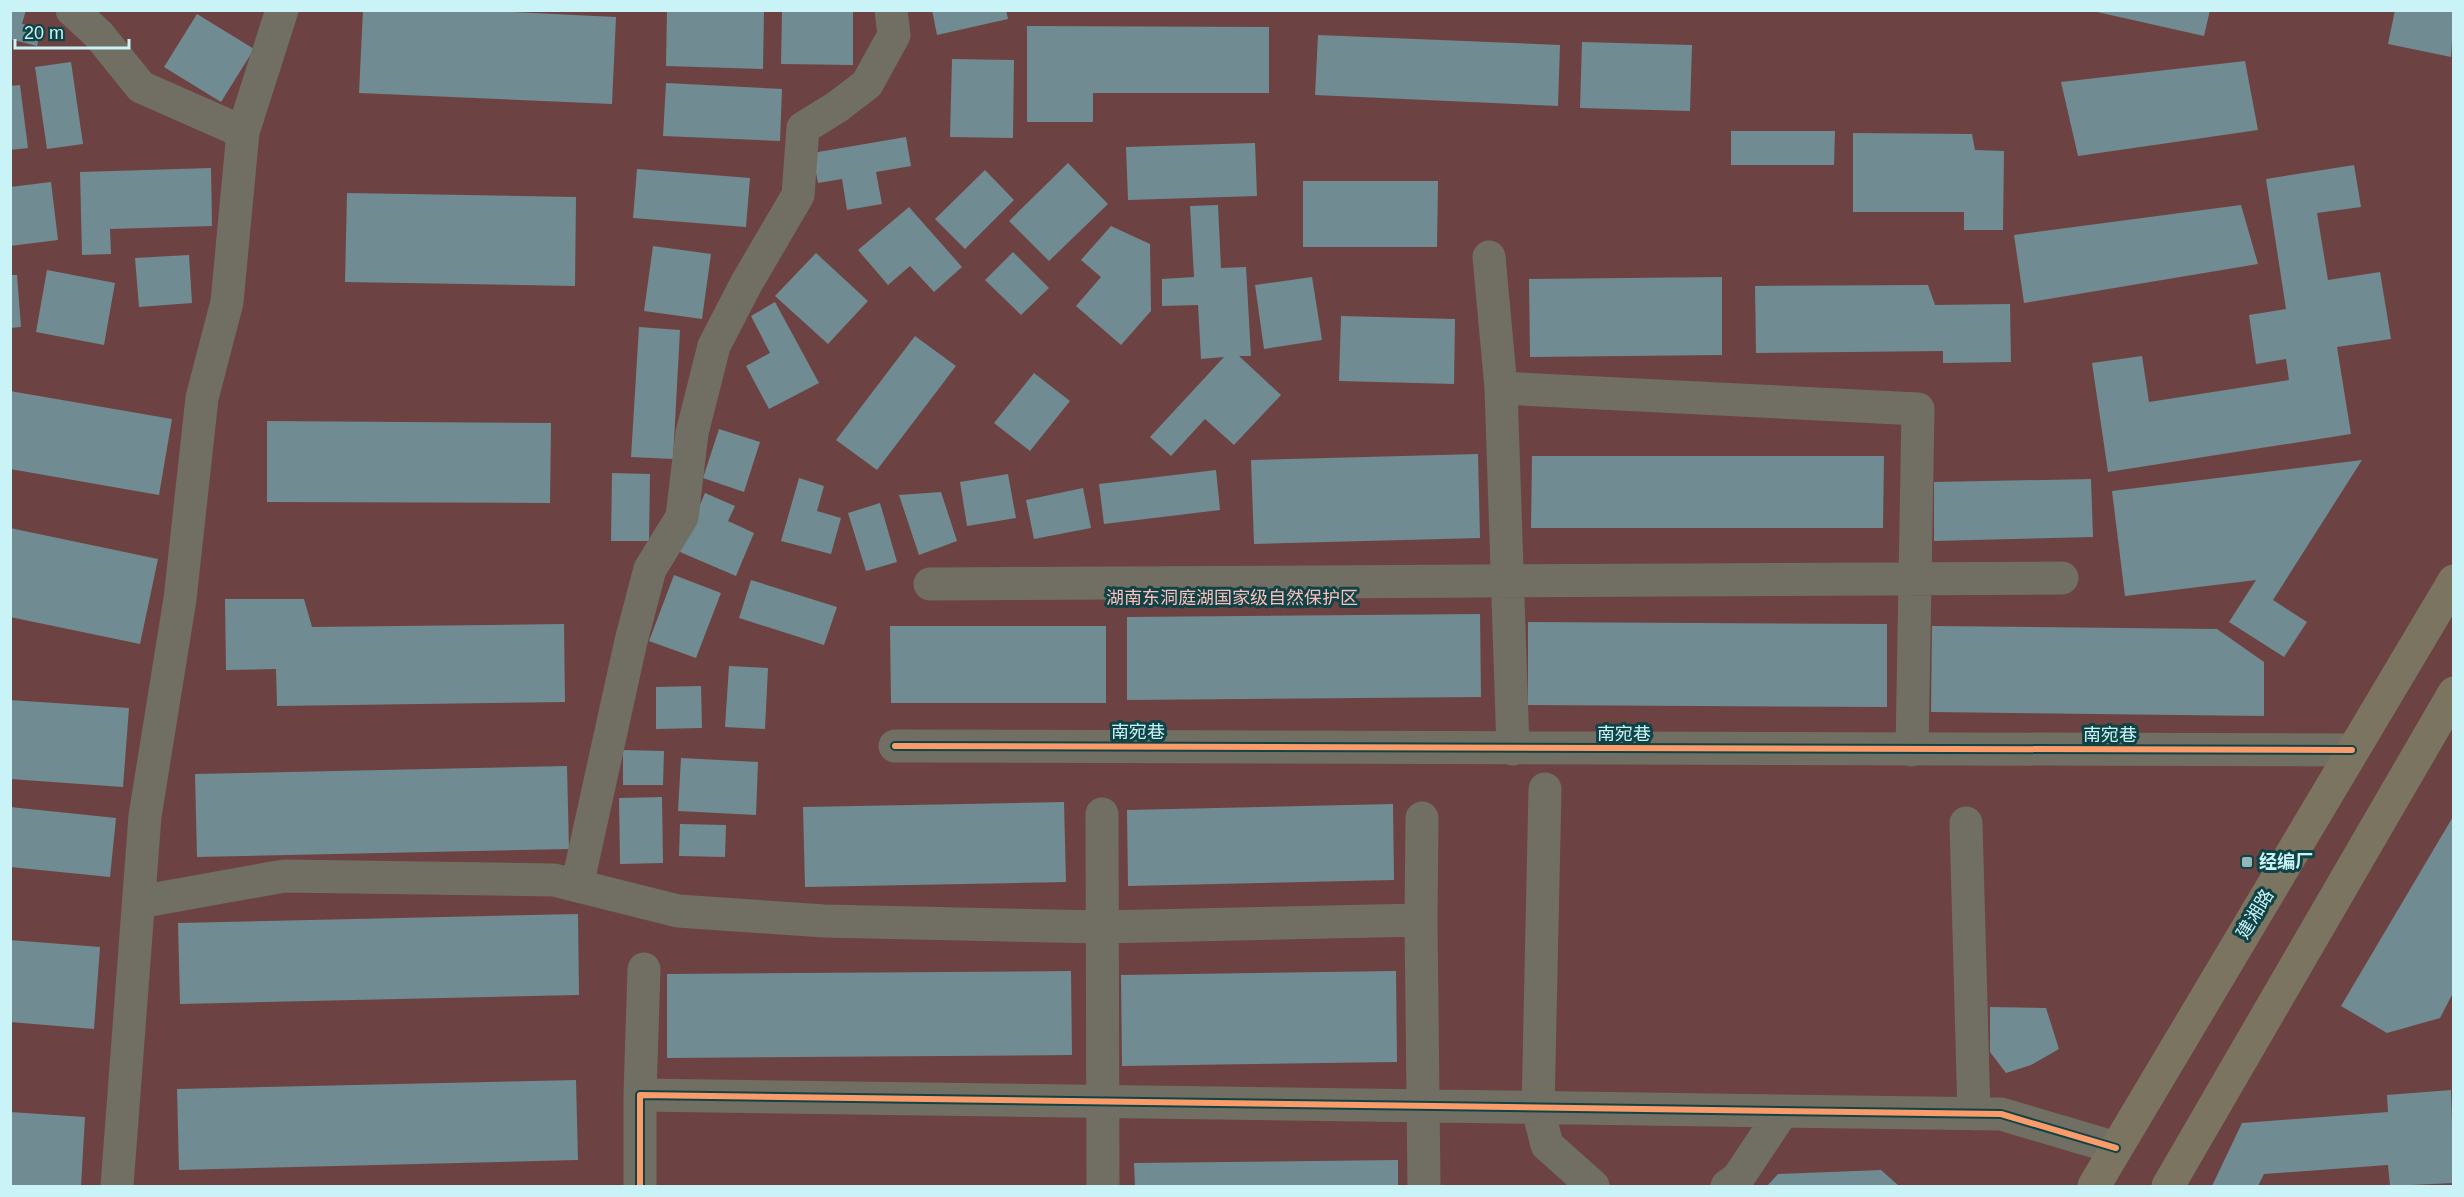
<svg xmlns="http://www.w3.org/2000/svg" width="2464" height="1197" font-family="Arial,'Noto Sans SC',sans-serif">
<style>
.green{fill:#6c4342}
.building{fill:#708b91}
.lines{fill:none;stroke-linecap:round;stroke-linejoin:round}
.minor{stroke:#716f63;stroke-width:33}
.major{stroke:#7b7460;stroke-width:33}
.cycleway-casing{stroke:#104346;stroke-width:10}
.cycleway{stroke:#fa9b69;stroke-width:6}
.poi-dot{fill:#91b5b9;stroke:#104346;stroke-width:2}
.labels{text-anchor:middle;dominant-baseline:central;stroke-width:6;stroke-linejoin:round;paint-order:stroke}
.park-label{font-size:18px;fill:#febebb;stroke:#104346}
.street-label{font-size:18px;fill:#c9f3f7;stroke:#104346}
.poi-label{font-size:18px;font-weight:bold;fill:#c9f3f7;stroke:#104346;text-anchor:start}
</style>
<rect width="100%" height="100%" fill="#294345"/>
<path class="green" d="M10 11H2453V1186H11Z"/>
<path class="building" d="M10 10H26L22 24 41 28 37 46 10 39Z
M363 10H473L616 17 612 104 359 93Z
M667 10H764L763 69 666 66Z
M782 10H853V65L781 64Z
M932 10H1006L1008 19 937 35Z
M2088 10H2210L2204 36Z
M2395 10H2454L2451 57 2388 44Z
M197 14 254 49 221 102 164 67Z
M1027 26 1269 27V93H1093V122H1027Z
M1318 35 1560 45 1558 106 1315 95Z
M1582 42 1692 45 1690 111 1580 108Z
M952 59 1014 60 1013 138 950 137Z
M2245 61 2258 130 2078 156 2061 82Z
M71 62 83 144 47 149 35 67Z
M666 83 782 89 780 141 663 136Z
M20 85 28 148 10 150V86Z
M1731 131H1835L1834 165H1731Z
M1853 133 1972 134 1975 150 2004 151 2003 230H1964V212H1853Z
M906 137 911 166 876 172 882 204 847 210 842 179 818 183 812 153Z
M1255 143 1257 196 1128 200 1126 147Z
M1068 163 1108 204 1049 261 1009 221Z
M2354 165 2361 207 2317 213 2328 280 2380 272 2391 339 2337 347 2351 434 2108 472 2092 363 2142 356 2149 402 2289 380 2286 359 2256 364 2249 315 2286 309 2266 179Z
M211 168 212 226 110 229 111 254 82 255 80 172Z
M637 169 750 178 746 227 633 218Z
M985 170 1014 200 965 249 935 219Z
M1303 181H1438L1437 247H1303Z
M51 182 58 240 10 246V187Z
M347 193 576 197 575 286 345 282Z
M1218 205 1221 268 1246 267 1251 356H1239L1281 395 1234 445 1205 419 1171 456 1150 437 1224 357 1201 359 1198 305 1162 306V279L1194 277 1190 206Z
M2241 205 2258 264 2024 303 2014 235Z
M909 207 962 267 934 292 910 266 888 285 858 250Z
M1111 226 1150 244 1151 311 1121 345 1076 306 1101 277 1081 260Z
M653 246 711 254 702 319 644 311Z
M1013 252 1049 288 1021 315 985 280Z
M816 253 868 301 828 344 775 296Z
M189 255 192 303 139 307 135 258Z
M47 270 115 283 104 345 36 332Z
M10 275H17L21 327 10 328Z
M1312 277 1322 340 1264 349 1255 285Z
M1722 277V355L1530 357 1529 279Z
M1928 285 1935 305 2010 304 2011 362 1943 363V351L1756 353 1755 286Z
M775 302 819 383 769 409 746 366 770 353 751 316Z
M1341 316 1455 319 1454 384 1339 381Z
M639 327 680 330 673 459 631 457Z
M915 336 956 366 877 470 836 440Z
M1034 373 1070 401 1030 451 994 423Z
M10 391 172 419 159 495 10 469Z
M267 421 551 423 550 503 267 502Z
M719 429 760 442 744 492 703 478Z
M1478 454 1480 538 1254 544 1251 460Z
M1532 456H1884L1883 528H1531Z
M2362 460 2273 600 2307 622 2284 657 2229 622 2256 580 2125 596 2112 491Z
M1216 470 1220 510 1104 524 1099 484Z
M612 473 650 474 649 541H611Z
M1008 474 1016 518 967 526 960 482Z
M799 478 824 486 817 511 841 518 831 554 781 541Z
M2091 479 2093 537 1934 541V482Z
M1083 488 1091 528 1034 539 1026 500Z
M941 492 957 541 919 555 899 495Z
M705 493 735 506 728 521 754 533 736 576 680 552Z
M880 503 897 562 866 571 848 513Z
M10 528 158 559 140 644 10 617Z
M674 575 721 593 696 658 649 641Z
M751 580 837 607 824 645 739 618Z
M225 599H304L312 627 564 624 565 702 277 706 276 669 226 670Z
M1480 614 1481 697 1127 700V617Z
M1528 622 1887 624V707L1528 705Z
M890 626H1106V703H891Z
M1932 626 2217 629 2264 662V716L1931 712Z
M729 666 768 668 765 729 725 727Z
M701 686 702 728 656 729V687Z
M10 700 129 708 123 787 10 779Z
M623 750 664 751 663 785H623Z
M681 758 758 762 756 815 678 811Z
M567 766 569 849 197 857 195 774Z
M662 797 663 863 620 864 619 798Z
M1064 802 1066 882 805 887 803 807Z
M1393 804 1394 880 1128 886 1127 810Z
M10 807 116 818 110 877 10 867Z
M2454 815V991L2440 1018 2387 1033 2341 1006Z
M680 824 726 825 725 857 679 856Z
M578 914 579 995 180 1004 178 923Z
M10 940 100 947 94 1029 10 1022Z
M1071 971 1072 1055 667 1058V974Z
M1396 971 1397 1062 1122 1066 1121 975Z
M1990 1007 2046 1008 2059 1049 2031 1065 2006 1073 1990 1052Z
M576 1080 578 1160 179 1170 177 1089Z
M2451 1090 2454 1183 2390 1186 2388 1165 2264 1174 2258 1186H2212L2242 1123 2388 1112 2387 1095Z
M10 1112 85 1117 81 1186H10Z
M1398 1160V1186H1135L1134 1163Z
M1881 1170 1899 1186H1767L1778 1174Z"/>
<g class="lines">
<path class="minor" d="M72 10 99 35 141 87 243 132
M1489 257 1501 388 1918 409 1912 750
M1501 388 1513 749
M930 584 2062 578
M895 746 2352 750
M1545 789 1538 1109 1547 1145 1593 1186
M1102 814 1103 1186
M1966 823 1974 1114
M577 886 631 641 650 569 682 517 692 433 714 346 746 284 798 195 803 128 837 107 867 84 894 35 891 10
M139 902 284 876 554 880 678 911 824 921 1102 927 1421 920 1424 1186
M1421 920 1422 818
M640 1095 644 969
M117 1186 145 816 180 599 202 398 227 302 243 132 282 10
M640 1186V1095L2001 1114 2116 1148
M1727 1186 1738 1178 1782 1112"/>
<path class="major" d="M2094 1186 2454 581
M2168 1186 2454 693"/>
<defs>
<path id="cycleway" d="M895 746 2352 750
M640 1186V1095L2001 1114 2116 1148"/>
</defs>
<use href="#cycleway" class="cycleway-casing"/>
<use href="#cycleway" class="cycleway"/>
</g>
<rect class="poi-dot" x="2241" y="856" width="12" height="12" rx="3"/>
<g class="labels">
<g class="park-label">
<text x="1232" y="598">湖南东洞庭湖国家级自然保护区</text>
</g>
<g class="street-label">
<text x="1138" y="732">南宛巷</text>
<text x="1624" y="734">南宛巷</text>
<text x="2110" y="735">南宛巷</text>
<text transform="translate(2255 914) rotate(-59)">建湘路</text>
</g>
<g class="poi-label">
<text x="2259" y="862">经编厂</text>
</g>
</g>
<rect width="2464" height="1197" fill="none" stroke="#c9f3f7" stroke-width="24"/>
<path d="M15 39v9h114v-9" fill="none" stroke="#c9f3f7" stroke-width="3"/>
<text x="24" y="39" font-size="18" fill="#c9f3f7" stroke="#104346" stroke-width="4.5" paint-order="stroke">20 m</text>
</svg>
